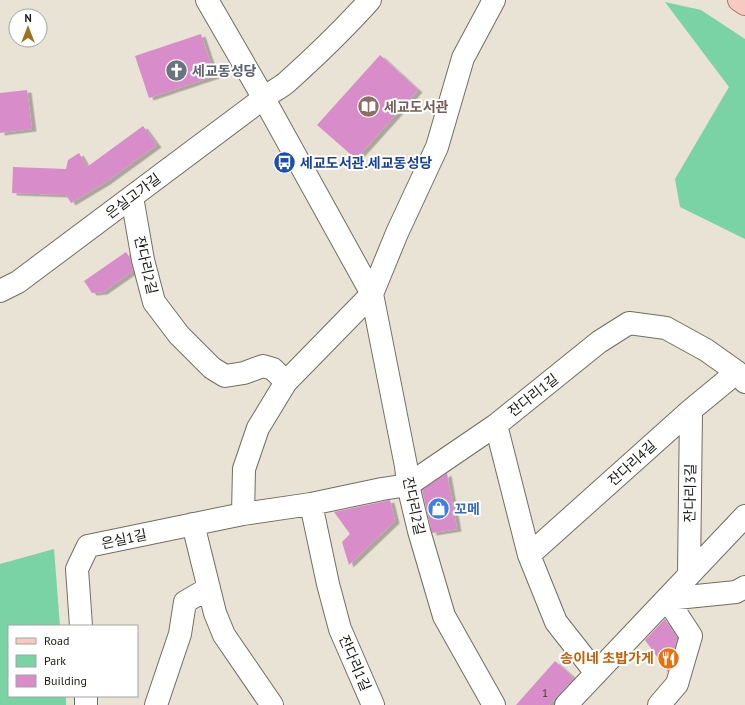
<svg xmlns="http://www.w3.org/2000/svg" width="745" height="705" font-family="'PT Sans','Noto Sans KR',sans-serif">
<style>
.green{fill:#79d3a5}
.building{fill:#d88cca;filter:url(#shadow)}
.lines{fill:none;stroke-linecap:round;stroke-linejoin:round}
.minor-casing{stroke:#726e60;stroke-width:24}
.major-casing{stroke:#a57569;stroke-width:24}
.minor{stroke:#fff;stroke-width:22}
.major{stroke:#f6cac1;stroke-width:22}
.labels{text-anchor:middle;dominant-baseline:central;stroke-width:4;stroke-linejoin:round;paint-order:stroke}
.number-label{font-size:12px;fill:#4a3641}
.worship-label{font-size:14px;font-weight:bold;fill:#5b616d;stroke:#fff;text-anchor:start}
.education-label{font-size:14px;font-weight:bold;fill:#785e54;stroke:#fff;text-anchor:start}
.transit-label{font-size:14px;font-weight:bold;fill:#164399;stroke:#fff;text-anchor:start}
.street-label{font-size:14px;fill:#1a1913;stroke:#fff}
.shop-label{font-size:14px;font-weight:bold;fill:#366cbe;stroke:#fff;text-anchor:start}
.food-label{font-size:14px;font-weight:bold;fill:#c56008;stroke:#fff;text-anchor:end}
</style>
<defs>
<filter id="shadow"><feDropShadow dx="4.5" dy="2.5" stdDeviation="0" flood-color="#0004"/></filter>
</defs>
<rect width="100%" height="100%" fill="#e8e3d4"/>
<path class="green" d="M665 2 701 10 745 39V239L680 207 675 179 729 87Z
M54 549 60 626H9V696H66V705H0V564Z"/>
<path class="building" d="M201 34 215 76 149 98 135 56Z
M380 55 418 90 356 159 317 125Z
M27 90 32 129 0 133V93Z
M143 126 157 145 106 182 71 203 66 195 12 193 13 167 66 169 68 160 79 153 87 167Z
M126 252 130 258 133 271 103 292 92 293 84 281Z
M447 473 457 529 432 533 422 490Z
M390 500 395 521 349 565 342 542 350 534 334 512Z
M665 619 677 638 668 672 645 640Z
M555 661 574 678 549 705H516Z"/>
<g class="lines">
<defs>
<path id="minor" d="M207 0 263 97 372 294 406 466 408 485 419 531 444 616 494 705
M132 197 143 260 154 302 179 335 212 368 225 376 244 373 263 366 273 369 286 382
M0 291 18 282 257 103C266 94 278 90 287 82 316 56 344 29 370 0
M496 425 529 555 556 622 596 673
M311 504 328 584 340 629 373 705
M243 514 244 469 258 428 286 382 372 294 397 233 437 147 463 58 494 0
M193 524 215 613 224 635 272 705
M529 555 691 410 737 372
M689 575 691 410
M81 626 77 569 88 546 243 514 311 504 382 489 408 485 496 425 599 342 629 323 666 328 706 350 737 372 745 382
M86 696V705
M156 705 180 634 185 602 209 588
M566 705 745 516
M659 705 677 684 691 636 667 599 736 592 745 587"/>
<path id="major" d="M739 0 745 4"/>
</defs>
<use href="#minor" class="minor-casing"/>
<use href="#major" class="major-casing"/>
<use href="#minor" class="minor"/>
<use href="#major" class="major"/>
</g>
<defs>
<symbol id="church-disc" viewBox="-11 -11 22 22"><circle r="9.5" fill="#6b7280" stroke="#fff"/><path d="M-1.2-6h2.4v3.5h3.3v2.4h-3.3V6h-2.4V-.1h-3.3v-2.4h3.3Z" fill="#fff"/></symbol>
<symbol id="library-disc" viewBox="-11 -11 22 22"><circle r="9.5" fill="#8d6e63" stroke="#fff"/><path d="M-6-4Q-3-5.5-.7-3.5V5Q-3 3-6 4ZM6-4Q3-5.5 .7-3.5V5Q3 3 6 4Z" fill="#fff"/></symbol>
<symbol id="bus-disc" viewBox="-11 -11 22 22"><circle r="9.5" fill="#1a4fb4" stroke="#fff"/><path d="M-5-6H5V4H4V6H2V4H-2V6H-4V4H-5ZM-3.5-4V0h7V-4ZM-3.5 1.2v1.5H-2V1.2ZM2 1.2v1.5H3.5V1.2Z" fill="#fff"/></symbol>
<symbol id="shop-disc" viewBox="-11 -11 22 22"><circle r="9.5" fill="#3f7fe0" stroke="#fff"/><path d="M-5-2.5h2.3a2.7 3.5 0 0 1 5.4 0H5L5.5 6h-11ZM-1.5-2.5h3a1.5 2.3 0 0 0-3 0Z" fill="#fff"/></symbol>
<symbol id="restaurant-disc" viewBox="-11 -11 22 22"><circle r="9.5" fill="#e8710a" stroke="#fff"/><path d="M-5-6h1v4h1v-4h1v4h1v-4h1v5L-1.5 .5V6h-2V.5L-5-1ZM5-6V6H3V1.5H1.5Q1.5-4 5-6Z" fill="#fff"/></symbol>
</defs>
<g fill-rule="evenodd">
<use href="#church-disc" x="164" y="58" width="25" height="25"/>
<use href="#library-disc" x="356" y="94" width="25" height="25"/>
<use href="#bus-disc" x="272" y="150" width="25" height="25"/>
<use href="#shop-disc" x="426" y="496" width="25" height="25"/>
<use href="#restaurant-disc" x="656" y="646" width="25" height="25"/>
</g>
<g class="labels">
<g class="number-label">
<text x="545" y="692">1</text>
</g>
<g class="worship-label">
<text x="192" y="71">세교동성당</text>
</g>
<g class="education-label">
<text x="384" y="107">세교도서관</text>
</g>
<g class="transit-label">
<text x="300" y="163">세교도서관.세교동성당</text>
</g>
<g class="street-label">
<text transform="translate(133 196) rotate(-37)">은실고가길</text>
<text transform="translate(146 265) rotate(77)">잔다리2길</text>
<text transform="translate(533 395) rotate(-38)">잔다리1길</text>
<text transform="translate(632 463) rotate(-42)">잔다리4길</text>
<text transform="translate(690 493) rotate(-89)">잔다리3길</text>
<text transform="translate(414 506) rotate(78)">잔다리2길</text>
<text transform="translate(124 539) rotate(-12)">은실1길</text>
<text transform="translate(355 663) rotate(67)">잔다리1길</text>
</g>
<g class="shop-label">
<text x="454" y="509">꼬메</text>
</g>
<g class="food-label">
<text x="654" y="658">송이네 초밥가게</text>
</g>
</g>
<rect x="8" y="625" width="130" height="72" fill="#ffffff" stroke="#a3a3a1"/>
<rect x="16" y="638" width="20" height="6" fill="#f6cac1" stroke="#a3a3a1"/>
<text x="44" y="645" font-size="12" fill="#1a1913">Road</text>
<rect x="16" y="655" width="20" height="12" fill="#79d3a5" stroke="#a3a3a1"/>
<text x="44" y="665" font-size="12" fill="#1a1913">Park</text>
<rect x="16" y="675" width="20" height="12" fill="#d88cca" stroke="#a3a3a1"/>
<text x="44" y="685" font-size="12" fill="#1a1913">Building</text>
<g transform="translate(28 28)"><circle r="19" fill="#ffffff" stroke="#a3a3a1"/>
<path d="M0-3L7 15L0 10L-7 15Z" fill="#997520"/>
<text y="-6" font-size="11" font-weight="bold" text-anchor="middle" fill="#1a1913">N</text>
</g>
</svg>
